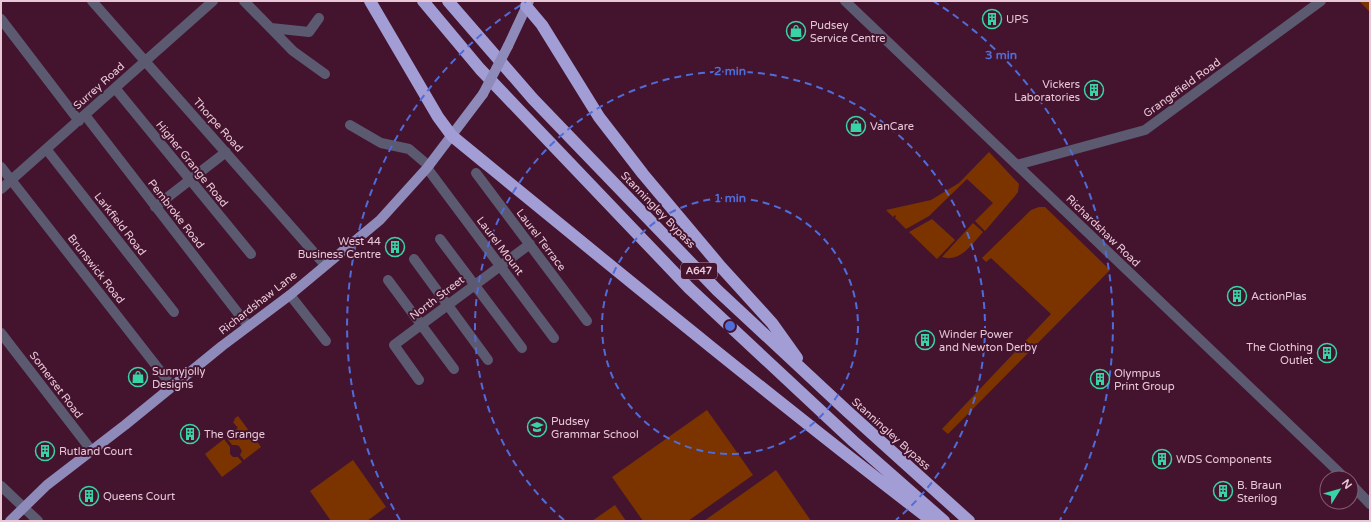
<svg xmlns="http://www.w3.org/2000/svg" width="1371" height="522" font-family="'Varela Round',sans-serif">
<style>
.green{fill:#7b3400}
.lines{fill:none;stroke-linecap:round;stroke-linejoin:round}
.minor{stroke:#5b5a71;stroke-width:10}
.major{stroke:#8e8ab9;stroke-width:10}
.highway{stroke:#a29dd5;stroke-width:12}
.major-bridge{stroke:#8e8ab9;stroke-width:10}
.ring{fill:none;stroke:#506cd8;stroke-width:2;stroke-dasharray:7 5}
.labels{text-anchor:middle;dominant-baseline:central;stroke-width:4;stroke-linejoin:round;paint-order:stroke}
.shield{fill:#44142f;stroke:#b792a5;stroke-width:1}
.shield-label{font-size:10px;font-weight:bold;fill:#e8c8d7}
.poi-label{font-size:11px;fill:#e8c8d7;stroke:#44142f;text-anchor:start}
.street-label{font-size:11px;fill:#e8c8d7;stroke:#44142f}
.centre{fill:#506cd8;stroke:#44142f;stroke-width:2}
.ring-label{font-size:12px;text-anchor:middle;font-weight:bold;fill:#506cd8;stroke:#44142f;stroke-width:4;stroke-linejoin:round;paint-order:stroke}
</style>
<rect width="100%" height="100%" fill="#44142f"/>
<path class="green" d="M1359 1H1370V12Z
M989 152 1019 184 1018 192 1015 196 985 231 975 221 993 203 967 179 929 216 906 229 895 218 896 216 895 215 893 217 886 210 931 200 959 183Z
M1039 207H1045L1110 270 948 434 942 429 1051 314 991 258 986 262 982 258 1031 210Z
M932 219 955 240 937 259 909 232Z
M973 223 983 232C972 244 960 263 942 257Z
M707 410 753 475 688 521H643L612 477Z
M238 416 261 447 244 460 240 455 242 451 239 446 236 445H232L226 437 238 428 233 422 235 420 234 419Z
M224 439 230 447V454L233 457H238L242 462 222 477 205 454Z
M353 460 386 507 367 521H331L310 491Z
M776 470 811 521H704Z
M615 505 626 521H592Z"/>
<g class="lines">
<path class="minor" d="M92 1 325 265
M244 1 293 51 325 74
M845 1 1345 478
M1 19 79 121
M271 28 309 32 319 18
M115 88 251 254
M85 115 248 326
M350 125 381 143 409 149 429 166
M47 150 174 312
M1017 165 1145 130 1321 1
M1 167 172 386
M427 168 554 338
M476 173 587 321
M1 189 213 1
M155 207 226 152
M440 239 522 348
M414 259 488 360
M388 280 454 369
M290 295 326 341
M1 333 92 451
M419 380 394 345 530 244
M1351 484 1370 504
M1 486 38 521"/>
<path class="major" d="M508 46 529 1
M10 521 47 485 125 425 222 346 290 295 380 220 427 168 483 94"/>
<path class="highway" d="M370 1 438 117 452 136C611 266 769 396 932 521
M423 1 480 69 689 288 853 441 944 521
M448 1 533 99 717 290 847 411 969 521
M526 6 542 25 599 117 643 174 721 267 772 323 797 358"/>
<path class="major-bridge" d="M483 94 508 46"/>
</g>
<g class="ring">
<circle cx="730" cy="326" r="128"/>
<path d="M564 520A255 255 0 1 1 896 520"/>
<path d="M400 520A383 383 0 0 1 527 1M933 1A383 383 0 0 1 1060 520"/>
</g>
<defs>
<symbol id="building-ring" viewBox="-11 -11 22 22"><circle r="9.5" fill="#44142f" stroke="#38d4a6" stroke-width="1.5"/><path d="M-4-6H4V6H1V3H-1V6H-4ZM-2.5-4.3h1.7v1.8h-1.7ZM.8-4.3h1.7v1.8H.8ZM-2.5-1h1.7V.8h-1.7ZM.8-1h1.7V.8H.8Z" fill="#38d4a6"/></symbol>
<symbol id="shop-ring" viewBox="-11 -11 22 22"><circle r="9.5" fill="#44142f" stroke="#38d4a6" stroke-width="1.5"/><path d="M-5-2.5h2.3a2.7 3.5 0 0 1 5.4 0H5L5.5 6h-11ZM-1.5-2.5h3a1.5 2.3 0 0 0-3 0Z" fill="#38d4a6"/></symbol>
<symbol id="school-ring" viewBox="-11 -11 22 22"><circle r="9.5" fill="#44142f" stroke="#38d4a6" stroke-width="1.5"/><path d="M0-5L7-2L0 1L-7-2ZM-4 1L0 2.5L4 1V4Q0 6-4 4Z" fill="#38d4a6"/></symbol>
</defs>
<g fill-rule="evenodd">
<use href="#building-ring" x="981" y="8" width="22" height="22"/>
<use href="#shop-ring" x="785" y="20" width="22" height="22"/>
<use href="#building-ring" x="1083" y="79" width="22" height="22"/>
<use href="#shop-ring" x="845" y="115" width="22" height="22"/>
<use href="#building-ring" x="384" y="236" width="22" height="22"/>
<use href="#building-ring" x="1226" y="285" width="22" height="22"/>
<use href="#building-ring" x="914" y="329" width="22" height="22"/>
<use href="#building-ring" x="1316" y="342" width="22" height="22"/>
<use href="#shop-ring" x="127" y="366" width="22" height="22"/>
<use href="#building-ring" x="1089" y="368" width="22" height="22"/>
<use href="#school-ring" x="526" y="416" width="22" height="22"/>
<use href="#building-ring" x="179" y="423" width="22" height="22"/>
<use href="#building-ring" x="34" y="440" width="22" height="22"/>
<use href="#building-ring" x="1151" y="448" width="22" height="22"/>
<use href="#building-ring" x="1212" y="480" width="22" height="22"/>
<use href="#building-ring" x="78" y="485" width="22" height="22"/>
</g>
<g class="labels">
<rect class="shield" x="681" y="263" width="36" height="16" rx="3"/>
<g class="shield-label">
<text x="699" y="271">A647</text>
</g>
<g class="poi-label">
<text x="1006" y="19">UPS</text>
<text x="810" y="25">Pudsey<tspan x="810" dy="13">Service Centre</tspan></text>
<text x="1080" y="84" text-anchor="end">Vickers<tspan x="1080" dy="13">Laboratories</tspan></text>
<text x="870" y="126">VanCare</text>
<text x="381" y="241" text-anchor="end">West 44<tspan x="381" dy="13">Business Centre</tspan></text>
<text x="1251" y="296">ActionPlas</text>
<text x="939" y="334">Winder Power<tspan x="939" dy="13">and Newton Derby</tspan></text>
<text x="1313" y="347" text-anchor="end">The Clothing<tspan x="1313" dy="13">Outlet</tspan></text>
<text x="152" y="371">Sunnyjolly<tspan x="152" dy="13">Designs</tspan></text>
<text x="1114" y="373">Olympus<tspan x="1114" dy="13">Print Group</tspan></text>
<text x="551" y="421">Pudsey<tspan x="551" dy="13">Grammar School</tspan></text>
<text x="204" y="434">The Grange</text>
<text x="59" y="451">Rutland Court</text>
<text x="1176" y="459">WDS Components</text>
<text x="1237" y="485">B. Braun<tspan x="1237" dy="13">Sterilog</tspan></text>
<text x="103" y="496">Queens Court</text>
</g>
<g class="street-label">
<text transform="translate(99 86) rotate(-42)">Surrey Road</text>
<text transform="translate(1182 88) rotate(-36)">Grangefield Road</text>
<text transform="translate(218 125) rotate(48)">Thorpe Road</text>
<text transform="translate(192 164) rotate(51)">Higher Grange Road</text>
<text transform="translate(658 210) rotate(46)">Stanningley Bypass</text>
<text transform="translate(176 214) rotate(52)">Pembroke Road</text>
<text transform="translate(120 224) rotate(52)">Larkfield Road</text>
<text transform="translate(1103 231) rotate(44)">Richardshaw Road</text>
<text transform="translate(541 240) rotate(53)">Laurel Terrace</text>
<text transform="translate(500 246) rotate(53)">Laurel Mount</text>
<text transform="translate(96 269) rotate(52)">Brunswick Road</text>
<text transform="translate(437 298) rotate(-37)">North Street</text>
<text transform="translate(258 303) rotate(-38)">Richardshaw Lane</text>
<text transform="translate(56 385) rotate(53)">Somerset Road</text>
<text transform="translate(891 434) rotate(42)">Stanningley Bypass</text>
</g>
</g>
<circle cx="730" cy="326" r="6" class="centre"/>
<g class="ring-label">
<text x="1001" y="59">3 min</text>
<text x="730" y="75">2 min</text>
<text x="730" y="202">1 min</text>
</g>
<rect width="1371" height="522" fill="none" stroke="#e8c8d7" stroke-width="4"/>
<g transform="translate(1339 490) rotate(53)"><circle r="19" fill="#44142f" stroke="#865c72"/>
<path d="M0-3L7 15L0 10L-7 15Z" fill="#38d4a6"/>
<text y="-6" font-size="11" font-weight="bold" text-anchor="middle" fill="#e8c8d7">N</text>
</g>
</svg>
